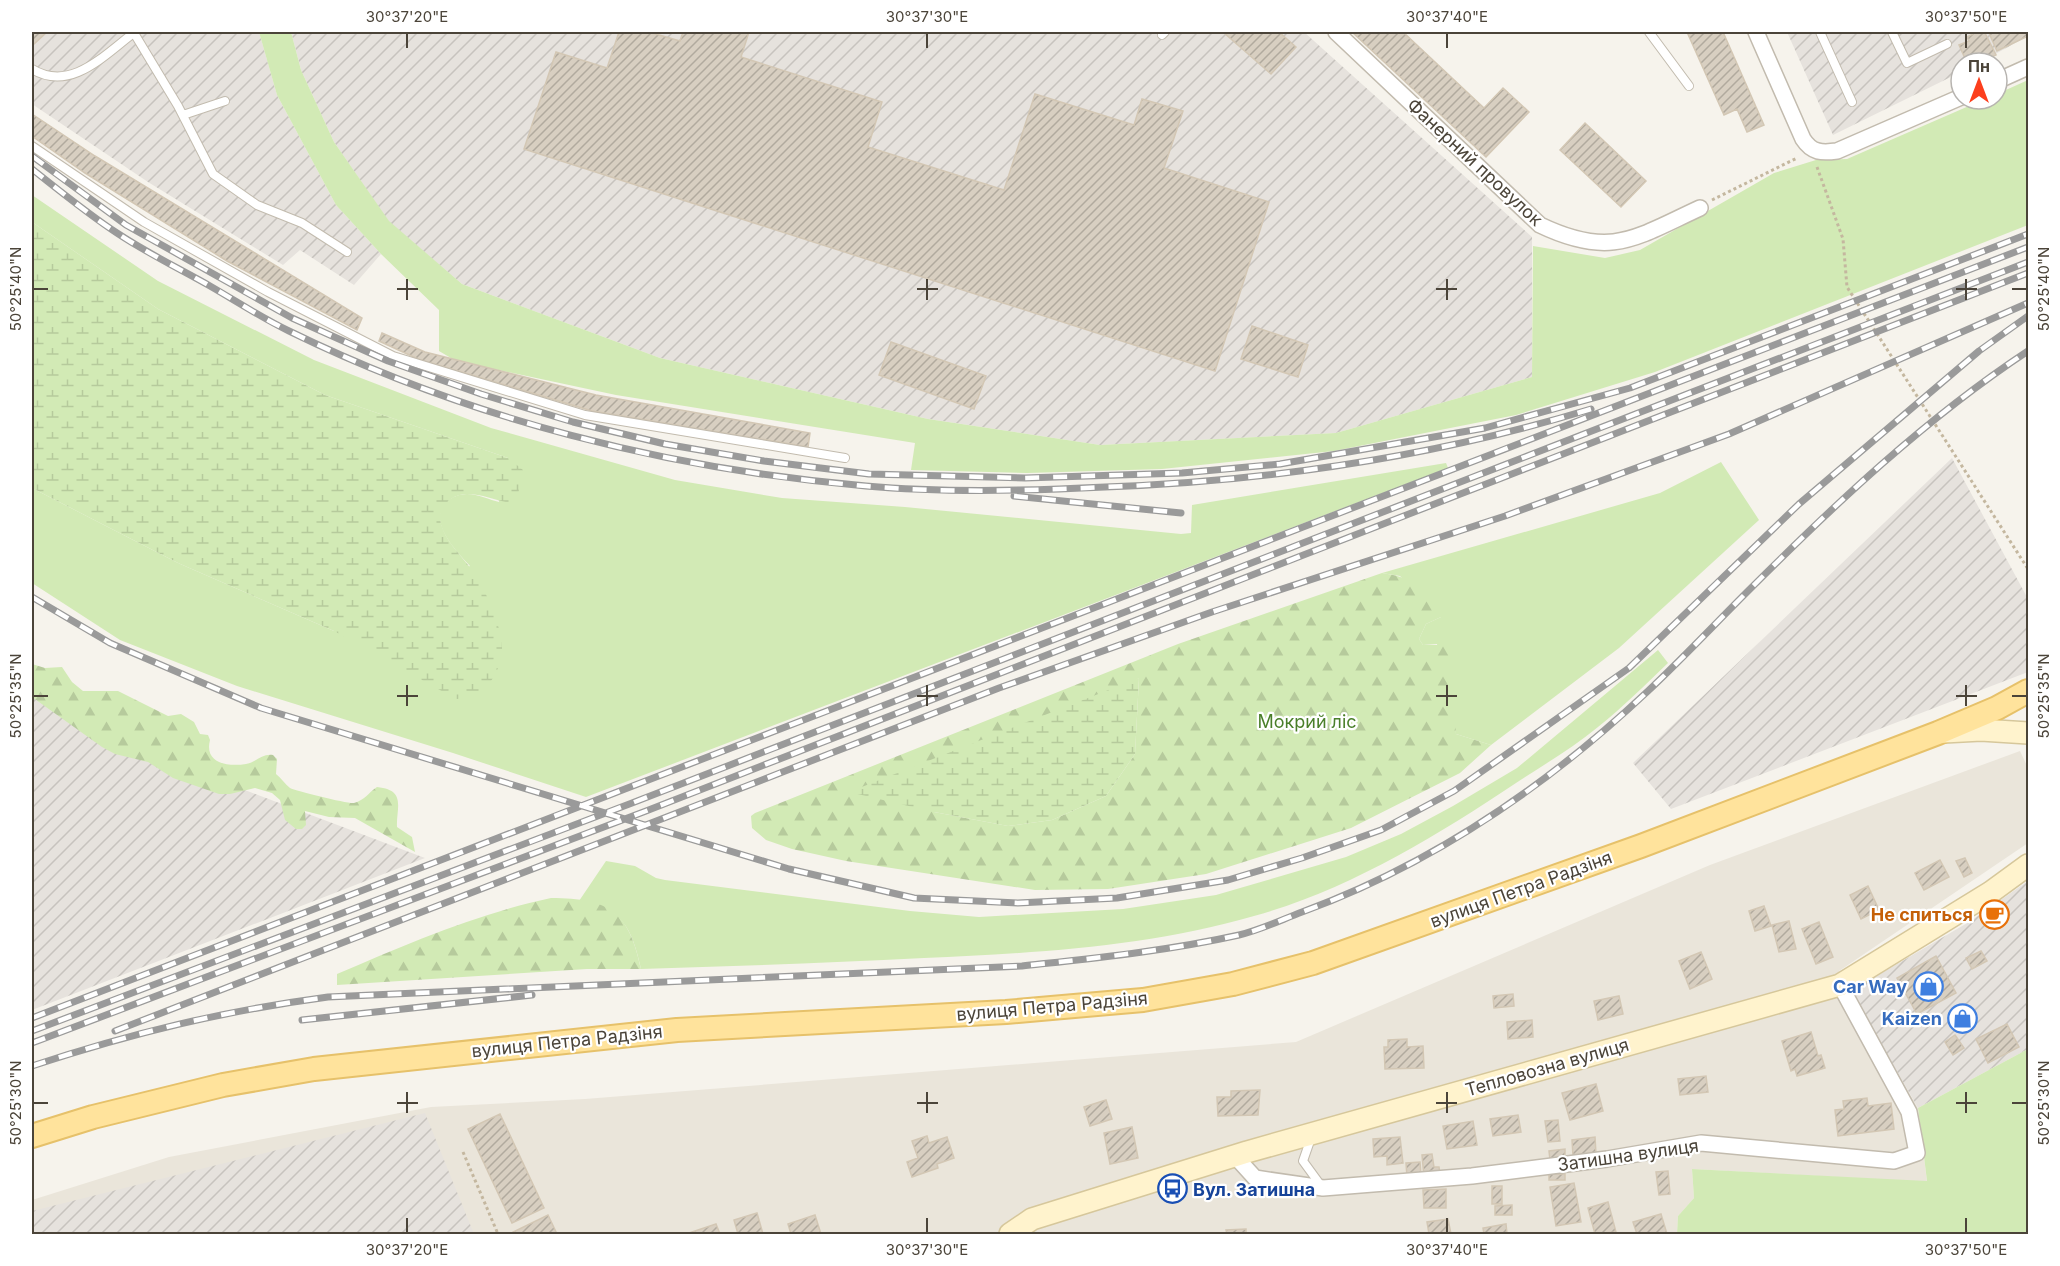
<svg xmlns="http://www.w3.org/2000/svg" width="2060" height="1266" font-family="Inter,sans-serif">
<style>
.residential{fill:#eae5da}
.industrial{fill:url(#industrial-furrows)}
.green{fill:#d2eab5}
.forest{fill:url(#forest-firs);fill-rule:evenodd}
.wetland{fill:url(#wetland-marsh)}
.building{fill:url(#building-hatch);stroke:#d3c7b4;stroke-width:1.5}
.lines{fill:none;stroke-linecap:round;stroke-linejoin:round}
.lane-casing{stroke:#c2bbae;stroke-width:10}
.street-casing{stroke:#c2bbae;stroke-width:18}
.secondary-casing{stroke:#d6c79b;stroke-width:24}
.primary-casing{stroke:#e6c16a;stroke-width:26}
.path{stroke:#c4b79f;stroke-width:3;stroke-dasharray:3 3;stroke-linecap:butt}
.lane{stroke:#fff;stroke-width:8}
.street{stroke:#fff;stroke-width:15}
.secondary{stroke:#fff3cd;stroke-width:21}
.primary{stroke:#ffe39c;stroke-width:22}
.rail-casing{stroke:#9a9a9a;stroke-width:7}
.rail{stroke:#fff;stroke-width:4.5;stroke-dasharray:14;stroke-linecap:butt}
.ticks{fill:none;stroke:#4b4439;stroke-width:2}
.labels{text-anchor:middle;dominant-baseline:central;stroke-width:4.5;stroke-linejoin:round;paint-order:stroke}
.street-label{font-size:18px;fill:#4b4439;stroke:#fff}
.park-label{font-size:18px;fill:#4a7f2a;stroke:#fff}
.food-label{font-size:18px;font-weight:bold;fill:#c56008;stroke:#fff;text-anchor:end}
.shop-label{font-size:18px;font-weight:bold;fill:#366cbe;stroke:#fff;text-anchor:end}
.transit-label{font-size:18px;font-weight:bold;fill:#164399;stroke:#fff;text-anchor:start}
.neatline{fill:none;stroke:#4b4439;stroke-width:2}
.ticks-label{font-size:15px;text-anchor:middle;fill:#4b4439}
</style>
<defs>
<pattern id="industrial-furrows" width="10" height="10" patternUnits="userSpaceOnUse" patternTransform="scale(1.5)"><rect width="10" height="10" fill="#e6e2dd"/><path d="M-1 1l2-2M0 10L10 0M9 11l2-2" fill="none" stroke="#c7c3be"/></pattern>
<pattern id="forest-firs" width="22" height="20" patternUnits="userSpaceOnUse" patternTransform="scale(1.5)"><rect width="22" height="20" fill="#d2eab5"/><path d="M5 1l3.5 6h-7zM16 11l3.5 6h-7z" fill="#b6ca9c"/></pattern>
<pattern id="wetland-marsh" width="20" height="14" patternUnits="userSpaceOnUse" patternTransform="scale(1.5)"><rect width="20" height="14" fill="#d2eab5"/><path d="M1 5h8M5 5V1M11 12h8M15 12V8" fill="none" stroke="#b6ca9c"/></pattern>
<pattern id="building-hatch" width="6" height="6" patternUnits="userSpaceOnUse" patternTransform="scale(1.5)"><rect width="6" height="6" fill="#d8cfc1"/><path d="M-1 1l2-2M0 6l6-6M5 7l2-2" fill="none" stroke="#b1aa9e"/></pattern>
</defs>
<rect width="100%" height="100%" fill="#f6f3ec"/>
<path class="residential" d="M2020 751 2028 768V843L1839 971 1918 1108 1927 1182 1692 1169 1694 1198 1678 1216 1677 1234H32V1200L169 1157 431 1107 585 1099 1296 1042 1710 865Z"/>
<path class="industrial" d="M32 32H259L277 95 336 205 381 254 354 285 300 250 283 265 148 182 32 104Z
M291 32H1304L1532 237V377L1336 433 1100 445 928 419 660 358 462 284 389 222 334 142 301 70Z
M1787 32H2028V36L1979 63H1961V72L1833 135Z
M1952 458 2028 599V672L1671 809 1633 763Z
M32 681 149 754 425 858 32 1010Z
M2028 881V1049L1918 1108 1851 991 1969 922Z
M425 1113 474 1234H32V1211Z"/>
<path class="green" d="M259 32H291L301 70 334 142 389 221 462 284 660 358 928 419 1100 445 1336 433 1532 377 1533 246 1605 258 1640 250 1774 173 1816 160 1847 159 1985 99H1997V94L2028 80V225L1655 372 1516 415 1334 451 1162 469 1027 473 911 470 915 443 616 395 456 361 439 351V310L381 254 336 205 277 95Z
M32 195 158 281 314 360 491 428 675 480 782 498 905 507 1181 534 1191 533 1192 505 1446 463 1448 468 586 797 453 753 237 686 120 640 32 583V488L178 563 334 631 470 566C457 552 427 522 446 502 452 497 459 494 467 494 478 494 490 500 499 502L508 458 325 395 158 309 32 222Z
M1721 462 1759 520 1619 648 1491 745 1456 734 1437 644 1423 645 1419 639 1426 624 1441 617 1400 576 1382 573 1660 493Z
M1658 650 1668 663C1645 685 1623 707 1598 727 1573 748 1543 765 1516 783 1435 837 1348 890 1254 916 1147 947 1036 953 924 958 830 963 736 966 641 969 632 928 622 907 579 901L606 861 635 866 656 878 665 880 910 911 979 917 1123 909 1216 895 1346 857 1401 834 1453 806 1517 768Z
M2028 1049V1234H1677L1678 1216 1694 1198 1692 1169 1927 1181 1918 1108Z"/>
<path class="forest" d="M1382 573C1404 576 1443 588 1441 617L1426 624 1419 639 1423 645H1445L1450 653 1456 734 1491 745 1460 773 1351 828 1206 874 1108 889 1035 890 846 861 792 849 766 840 752 828 751 816 755 813 1178 644ZM1139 678 1135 754 1106 796 1052 820 1008 826 934 812Z
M32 664 45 668 62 667 72 682 83 691H118L168 716 181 714 194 722 200 734 208 735 210 740C204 763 227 767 246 764 256 762 263 753 273 755L277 759 276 774C281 778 285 784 290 788 296 791 348 804 354 803 365 800 368 793 377 787 407 790 396 808 397 827L412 837 415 852 355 818 329 817 305 811 306 825 302 829H296L285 820 280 800 272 793 255 788 230 794H219L173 778 148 762 115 754 102 747 32 697Z
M551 898C610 898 629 912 641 969H587L337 985V974C407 944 476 914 551 898Z"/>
<path class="wetland" d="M32 222 158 309 325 395 508 458 523 470 516 504C500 502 483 494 467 494 451 494 437 507 441 524 446 541 458 552 468 565 484 585 504 628 502 654 500 671 488 686 478 698L456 699 334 631 178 563 32 488Z
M1139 678 1135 754 1106 796 1052 820 1008 826 934 812 849 792Z"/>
<path class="building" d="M32 32H47L33 45Z
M619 32H649L680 41 683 32H749L741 57 882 102 868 147 1004 190 1035 94 1134 125 1142 99 1183 111 1164 168 1269 202 1215 371 524 149 556 52 607 68Z
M1223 32H1279L1296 47 1271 74Z
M1352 32H1403L1484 108 1503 88 1529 112 1486 157Z
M1687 32H1723L1764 125 1747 132 1737 109 1724 115Z
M1972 32H1988L1985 33 1996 55 1978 63H1967L1959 45 1969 41 1967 37 1973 34Z
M1992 32H2028V36L1997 51 1989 33Z
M32 114 95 156 362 318 357 330 227 261 85 173 32 136Z
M1585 123 1646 181 1621 207 1560 150Z
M1252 326 1308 345 1298 377 1241 359Z
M382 333 425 352 596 395 810 433 808 447 592 411 418 359 379 341Z
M891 342 986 376 974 409 879 375Z
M1965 858 1972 873 1964 877 1956 861Z
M1940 860 1949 877 1924 890 1915 873Z
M1868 886 1879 910 1861 919 1850 895Z
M1764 906 1771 926 1755 931 1749 911Z
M1789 921 1796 949 1779 952 1772 925Z
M1819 922 1833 957 1816 964 1802 929Z
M1981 951 1987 961 1972 969 1966 958Z
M1701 952 1712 979 1690 989 1679 961Z
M1936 956 1956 993 1917 1014 1897 978Z
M1513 994 1514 1006 1494 1008 1493 996Z
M1619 996 1623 1014 1598 1020 1594 1001Z
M1532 1020 1533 1037 1508 1039 1507 1022Z
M2007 1024 2019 1047 1988 1063 1976 1039Z
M1811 1032 1818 1056 1821 1055 1825 1068 1797 1076 1795 1069 1791 1071 1782 1041Z
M1955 1035 1964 1048 1953 1055 1945 1042Z
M1407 1039V1047L1423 1046 1424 1068 1385 1069 1384 1047H1388V1040Z
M1706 1076 1708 1092 1680 1095 1678 1079Z
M1596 1084 1603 1111 1570 1120 1562 1093Z
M1260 1090 1258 1115 1218 1116 1217 1097H1231V1091Z
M1867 1098 1868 1106 1891 1103 1894 1129 1838 1136 1835 1110 1844 1109 1843 1101Z
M1106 1100 1112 1119 1090 1126 1084 1107Z
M500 1114 544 1208 512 1223 468 1129Z
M1518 1115 1521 1132 1493 1136 1490 1119Z
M1558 1120 1560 1141 1548 1142 1545 1121Z
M1473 1121 1477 1145 1447 1149 1443 1126Z
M1132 1127 1138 1158 1110 1164 1104 1133Z
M927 1136 929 1143 947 1137 954 1158 937 1164 938 1168 912 1177 907 1162 918 1158 912 1141Z
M1400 1137 1403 1163 1387 1165V1156L1374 1157 1373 1139Z
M1595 1137 1596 1154 1573 1156 1572 1140Z
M1565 1149V1159L1550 1160 1549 1151Z
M1432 1154 1434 1167H1439L1440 1175 1424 1177 1422 1155Z
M1420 1162 1421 1176 1407 1177 1406 1163Z
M1668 1171 1670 1194 1659 1195 1656 1172Z
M1549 1174H1565V1180H1549Z
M1574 1183 1581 1222 1556 1226 1550 1187Z
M1492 1186H1502V1204H1492Z
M1446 1189V1208H1424L1423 1190Z
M1608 1202 1616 1232 1595 1234 1588 1208Z
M1512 1205V1215H1495V1206Z
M757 1213 763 1234H738L734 1220Z
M1661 1214 1667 1234H1637L1633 1222Z
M548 1215 557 1234H514L513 1232Z
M815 1215 821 1234H791L788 1224Z
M1448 1219 1451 1234H1429L1427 1222Z
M716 1224 720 1234H686Z
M1506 1224 1507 1234H1484L1483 1228Z
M1246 1229V1234H1227L1226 1230Z"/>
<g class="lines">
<defs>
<path id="lane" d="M1649 32 1689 86
M1820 32 1852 102
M1892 32 1907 63 1947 44
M134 33 178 106 213 174 257 205 302 223 347 252
M1162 35 1165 32
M32 69C71 93 105 54 135 32
M183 115 225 101
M32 146 144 222 268 292 393 356 585 415 845 458
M1311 1138 1303 1161 1322 1187"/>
<path id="street" d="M1336 32 1540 225C1611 259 1635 238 1700 208
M1756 32 1803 139C1812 153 1822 153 1837 151L1961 97
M1997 81 2028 67
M1235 1156 1255 1178 1323 1188 1472 1176 1607 1159 1701 1143 1894 1161 1917 1153 1909 1112 1840 985"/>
<path id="secondary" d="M1944 732 1981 730 2028 733
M1010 1234 1032 1219 1247 1152 1840 985 1991 892 2028 865"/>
<path id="primary" d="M32 1136 93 1117 223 1085 314 1069 677 1030 1006 1012 1143 1000 1233 984 1313 963 1641 846 1938 733 1997 708 2028 691"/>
</defs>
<use href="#lane" class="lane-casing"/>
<use href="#street" class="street-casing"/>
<use href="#secondary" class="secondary-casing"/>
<use href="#primary" class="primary-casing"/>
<path class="path" d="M1817 167 1843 239 1847 287 2028 569
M1712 200 1797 158
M463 1152 498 1234"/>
<use href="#lane" class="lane"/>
<use href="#street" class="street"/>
<use href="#secondary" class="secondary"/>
<use href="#primary" class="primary"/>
<defs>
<path id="rail" d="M32 156 126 225 292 318 388 361 481 394 573 422 665 444 764 461 869 474 1025 478 1182 473 1280 464 1485 428 1630 388 2028 234
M32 169C60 191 88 214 117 233 147 253 180 269 210 286 236 301 262 318 289 331 469 419 667 469 866 486 945 493 1026 491 1105 487 1269 481 1433 457 1591 409
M1014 496 1181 513
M32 597 110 643 261 708 789 869 914 898 1018 903 1117 898 1228 880 1302 858 1381 830 1454 791 1629 668 1799 504 1979 351 2028 316
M32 1018 2028 247
M302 1020 532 995
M32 1031 632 803 2028 262
M115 1031 999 688 1212 612 1505 516 1729 434 2028 303
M32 1043 646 811 2028 273
M32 1066C132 1033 223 1011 328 997L1022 966C1095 958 1167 951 1239 935 1260 930 1281 920 1302 912 1433 864 1547 786 1648 691 1682 659 1714 625 1747 592 1834 505 1925 419 2028 351"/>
</defs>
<use href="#rail" class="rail-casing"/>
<use href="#rail" class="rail"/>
</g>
<path class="ticks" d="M407 33V48M927 33V48M1447 33V48M1966 33V48M407 279V300M927 279V300M1447 279V300M1966 279V300M33 289H48M397 289H418M917 289H938M1436 289H1457M1956 289H1977M2012 289H2027M407 685V706M927 685V706M1447 685V706M1966 685V706M33 696H48M397 696H418M917 696H938M1436 696H1457M1956 696H1977M2012 696H2027M407 1092V1113M927 1092V1113M1447 1092V1113M1966 1092V1113M33 1103H48M397 1103H418M917 1103H938M1436 1103H1457M1956 1103H1977M2012 1103H2027M407 1218V1233M927 1218V1233M1447 1218V1233M1966 1218V1233"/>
<defs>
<symbol id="cafe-ring" viewBox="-11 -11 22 22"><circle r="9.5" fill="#fff" stroke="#e8710a" stroke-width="1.5"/><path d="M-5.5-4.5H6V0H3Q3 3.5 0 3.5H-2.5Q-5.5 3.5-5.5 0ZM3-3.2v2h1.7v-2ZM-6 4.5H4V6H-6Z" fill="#e8710a"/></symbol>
<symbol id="shop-ring" viewBox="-11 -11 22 22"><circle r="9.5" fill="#fff" stroke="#3f7fe0" stroke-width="1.5"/><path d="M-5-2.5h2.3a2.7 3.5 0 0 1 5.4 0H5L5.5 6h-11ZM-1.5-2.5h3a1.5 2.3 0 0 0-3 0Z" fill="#3f7fe0"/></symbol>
<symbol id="bus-ring" viewBox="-11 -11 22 22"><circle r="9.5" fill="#fff" stroke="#1a4fb4" stroke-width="1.5"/><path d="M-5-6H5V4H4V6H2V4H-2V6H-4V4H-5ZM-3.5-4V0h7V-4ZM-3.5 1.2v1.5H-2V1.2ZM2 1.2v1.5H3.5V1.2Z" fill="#1a4fb4"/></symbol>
</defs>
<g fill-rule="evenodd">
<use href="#cafe-ring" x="1978" y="898" width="33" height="33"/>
<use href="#shop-ring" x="1912" y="970" width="33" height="33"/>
<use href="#shop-ring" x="1946" y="1002" width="33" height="33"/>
<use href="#bus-ring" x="1156" y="1172" width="33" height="33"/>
</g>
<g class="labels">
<g class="street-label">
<text transform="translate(1475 162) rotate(43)">Фанерний провулок</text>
<text transform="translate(1521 889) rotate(-20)">вулиця Петра Радзіня</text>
<text transform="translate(1052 1006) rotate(-5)">вулиця Петра Радзіня</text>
<text transform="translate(567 1041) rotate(-6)">вулиця Петра Радзіня</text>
<text transform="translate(1547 1067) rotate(-16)">Тепловозна вулиця</text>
<text transform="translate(1628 1155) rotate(-8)">Затишна вулиця</text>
</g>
<g class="park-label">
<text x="1307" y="721">Мокрий ліс</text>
</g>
<g class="food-label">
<text x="1973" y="914">Не спиться</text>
</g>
<g class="shop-label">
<text x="1907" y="986">Car Way</text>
<text x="1942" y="1018">Kaizen</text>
</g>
<g class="transit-label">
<text x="1193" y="1189">Вул. Затишна</text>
</g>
</g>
<rect width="2060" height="1266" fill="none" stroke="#ffffff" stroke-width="66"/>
<g transform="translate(1979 81)"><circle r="28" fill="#ffffff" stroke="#b7b4b0" stroke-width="1.5"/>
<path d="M0-4.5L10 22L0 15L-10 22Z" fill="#fc3f1d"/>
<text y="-9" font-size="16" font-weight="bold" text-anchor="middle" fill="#4b4439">Пн</text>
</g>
<rect x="33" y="33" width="1994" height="1200" class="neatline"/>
<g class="ticks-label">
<text x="407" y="22">30°37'20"E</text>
<text x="927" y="22">30°37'30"E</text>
<text x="1447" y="22">30°37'40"E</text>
<text x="1966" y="22">30°37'50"E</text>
<text transform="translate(16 289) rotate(-90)" y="5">50°25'40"N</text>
<text transform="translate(2044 289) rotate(-90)" y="5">50°25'40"N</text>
<text transform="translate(16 696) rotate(-90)" y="5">50°25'35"N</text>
<text transform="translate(2044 696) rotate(-90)" y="5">50°25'35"N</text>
<text transform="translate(16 1103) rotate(-90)" y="5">50°25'30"N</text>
<text transform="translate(2044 1103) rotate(-90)" y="5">50°25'30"N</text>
<text x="407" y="1255">30°37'20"E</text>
<text x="927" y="1255">30°37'30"E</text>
<text x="1447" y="1255">30°37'40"E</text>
<text x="1966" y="1255">30°37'50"E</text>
</g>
</svg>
